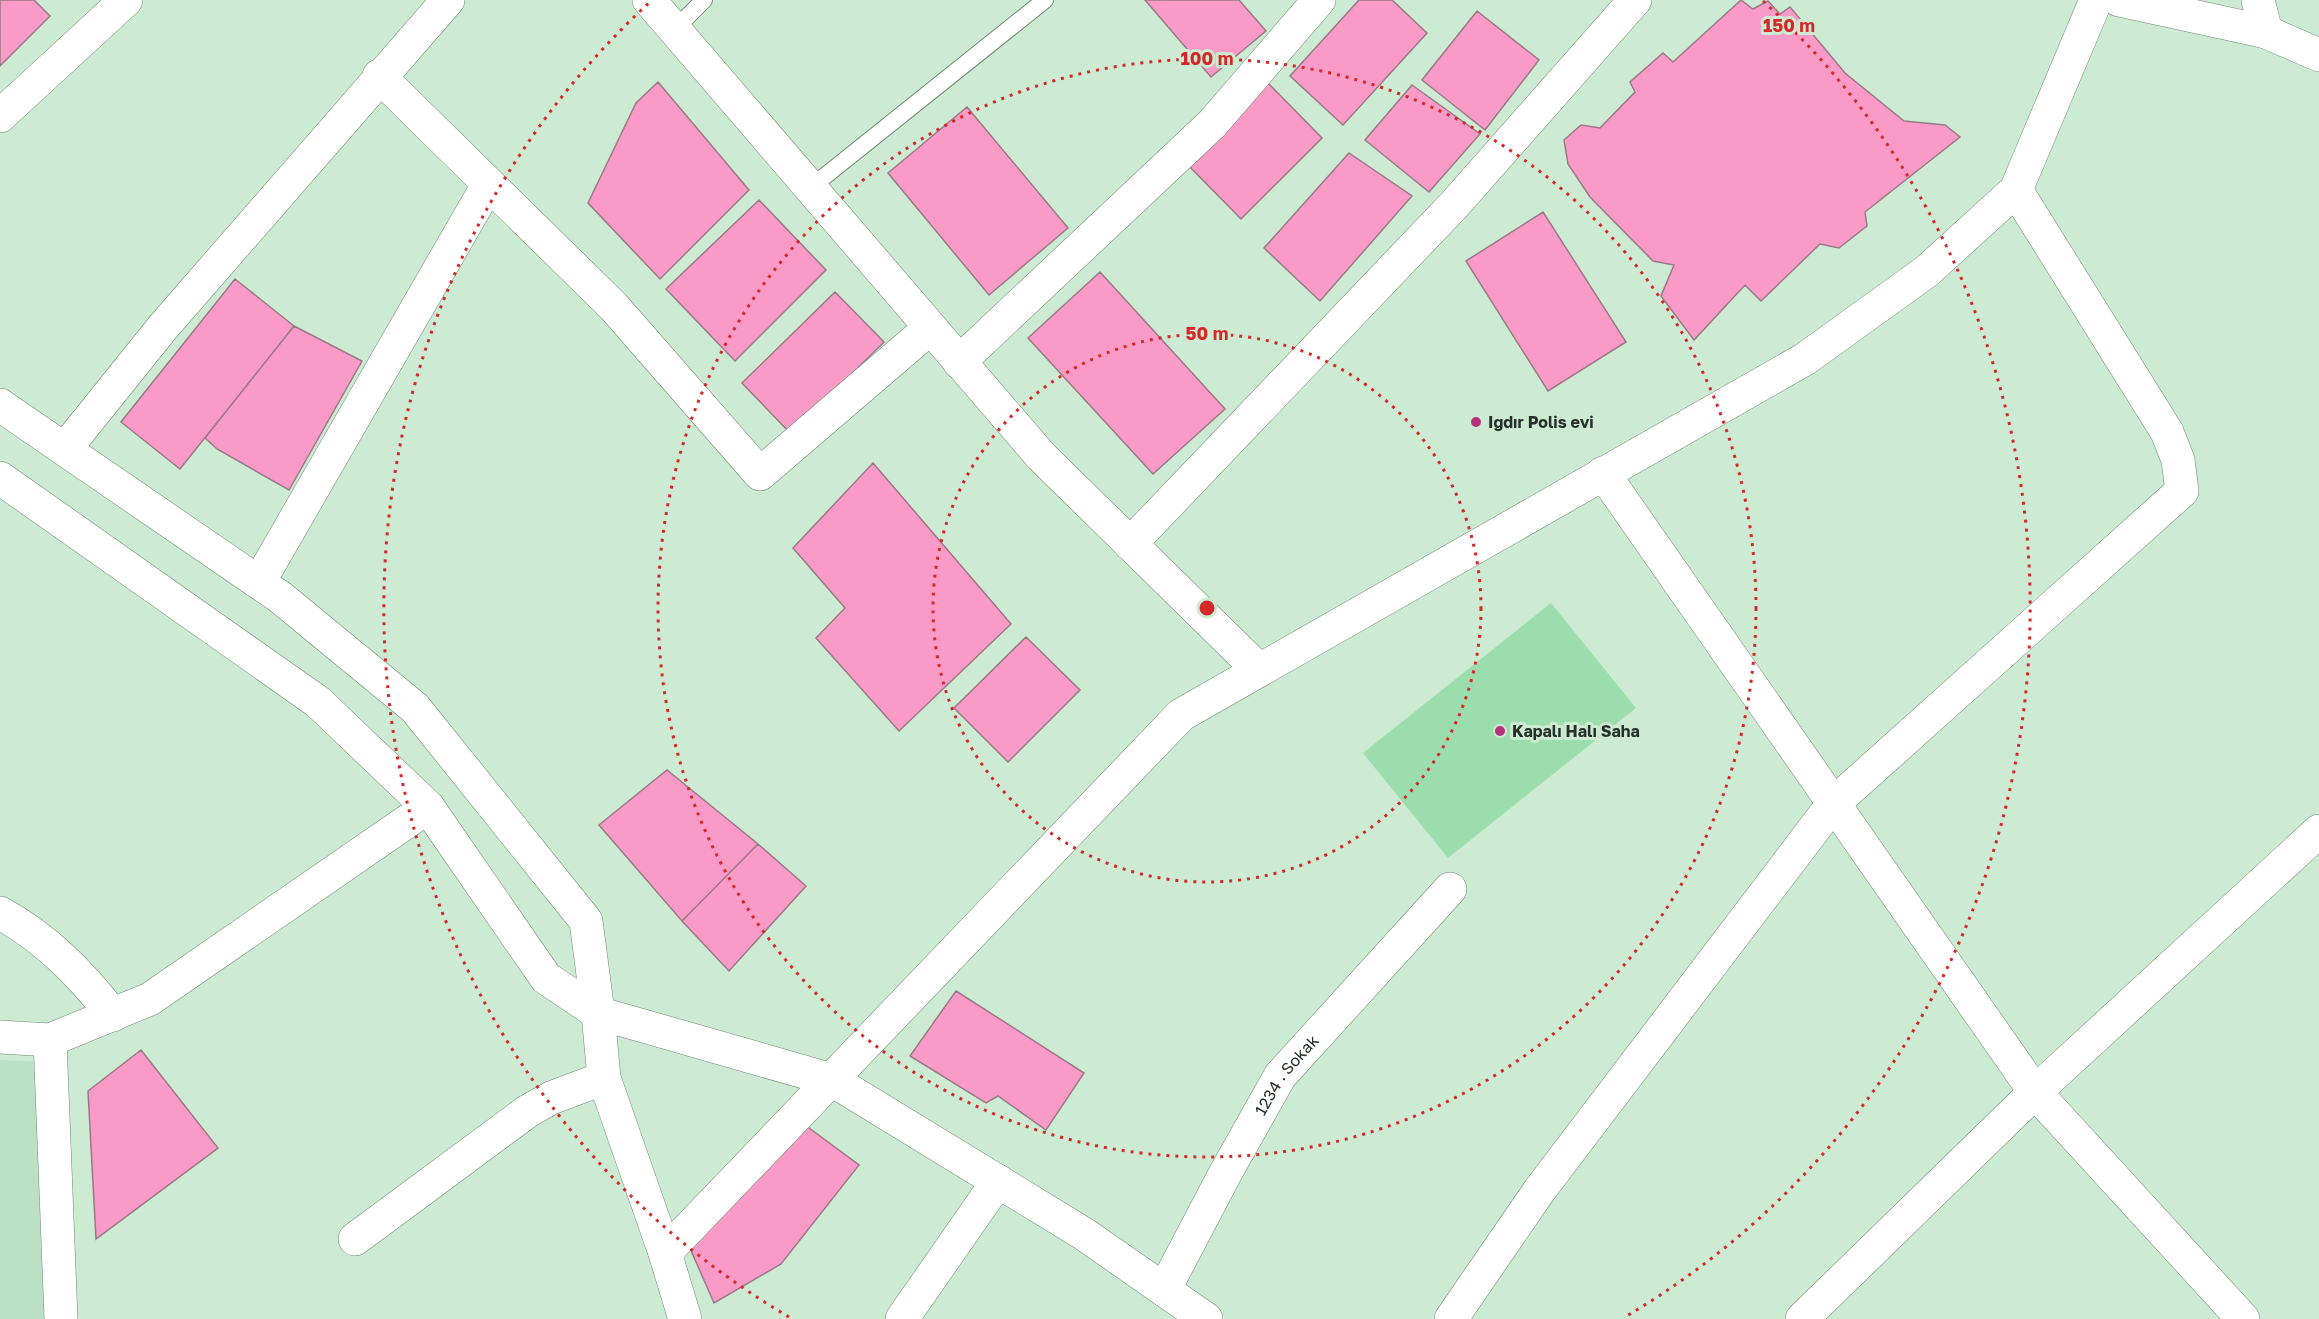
<svg xmlns="http://www.w3.org/2000/svg" width="2319" height="1319" font-family="'Golos Text',sans-serif">
<style>
.built{fill:#bce0c4}
.green{fill:#9cddad}
.building{fill:#fa9ac7;stroke:#997987;stroke-width:1.5}
.lines{fill:none;stroke-linecap:round;stroke-linejoin:round}
.lane-casing{stroke:#6e8974;stroke-width:18}
.street-casing{stroke:#6e8974;stroke-width:34}
.secondary-casing{stroke:#6e8974;stroke-width:34}
.lane{stroke:#fff;stroke-width:16}
.street{stroke:#fff;stroke-width:33}
.secondary{stroke:#fff;stroke-width:33}
.ring{fill:none;stroke:#d62828;stroke-width:3;stroke-dasharray:3 6}
.poi-dot{fill:#b5327b;stroke:#cdead3;stroke-width:2}
.labels{text-anchor:middle;dominant-baseline:central;stroke-width:6;stroke-linejoin:round;paint-order:stroke}
.poi-label{font-size:16px;font-weight:bold;fill:#253028;stroke:#cdead3;text-anchor:start}
.street-label{font-size:16px;fill:#253028;stroke:#cdead3}
.centre{fill:#d62828;stroke:#cdead3;stroke-width:3}
.ring-label{font-size:18px;text-anchor:middle;font-weight:bold;fill:#d62828;stroke:#cdead3;stroke-width:6;stroke-linejoin:round;paint-order:stroke}
</style>
<rect width="100%" height="100%" fill="#cdead3"/>
<path class="built" d="M0 1060 43 1062 45 1319H0Z"/>
<path class="green" d="M1551 603 1636 708 1448 858 1363 753Z"/>
<path class="building" d="M0 0H34L50 16 0 66Z
M1145 0H1239L1266 31 1211 77Z
M1359 0H1392L1427 33 1343 125 1290 76Z
M1741 0 1753 9 1768 1 1780 14 1790 7 1845 73 1904 121 1945 125 1960 137 1865 212 1867 226 1839 248 1820 244 1761 301 1745 285 1694 340 1661 296 1674 265 1653 261 1590 197 1568 164 1564 140 1581 125 1600 128 1635 92 1630 82 1663 53 1673 62Z
M1477 11 1539 60 1485 130 1422 80Z
M658 82 749 190 660 279 588 203 636 103Z
M1268 83 1322 138 1241 219 1187 164Z
M1412 85 1480 134 1429 192 1365 140Z
M967 107 1068 228 989 295 888 173Z
M1349 153 1412 196 1320 301 1264 248Z
M759 200 826 270 735 361 666 289Z
M1543 212 1626 342 1548 391 1466 261Z
M1100 272 1225 409 1153 474 1028 338Z
M235 279 294 326 180 469 121 422Z
M835 292 884 342 791 434 742 383Z
M294 326 362 361 289 490 217 449 205 438Z
M873 463 1011 624 899 731 816 638 845 608 793 548Z
M1026 637 1080 690 1008 762 954 708Z
M667 770 758 844 682 921 599 825Z
M758 844 806 886 729 971 682 921Z
M956 991 1084 1073 1046 1130 998 1096 986 1103 910 1056Z
M141 1050 218 1148 96 1239 88 1091Z
M805 1125 859 1165 781 1264 714 1303 689 1246Z"/>
<g class="lines">
<defs>
<path id="lane" d="M674 30 704 0
M810 188 1045 0"/>
<g id="street">
<path d="M649 0 1041 456 1259 670"/>
<path d="M2258 0 2266 32"/>
<path d="M379 76 614 307 760 474 930 328"/>
<path d="M959 362 1212 124 1319 0"/>
<path d="M65 449 163 327 448 0"/>
<path d="M1603 473 2035 1092 2243 1319"/>
<path d="M1130 544 1454 205 1635 0"/>
<path d="M259 582 488 185"/>
<path d="M0 913C46 938 81 974 113 1015"/>
<path d="M0 1037 50 1040 150 999 428 807"/>
<path d="M50 1040 61 1319"/>
<path d="M355 1239 528 1111 551 1098 604 1078"/>
<path d="M665 1253 1181 715 1805 359 1927 271 2016 190 2096 0"/>
<path id="s1" d="M1164 1290 1226 1172 1280 1076 1450 889"/>
<path d="M685 1319 665 1253 604 1078 598 1013 832 1080 1084 1234 1206 1319"/>
<path d="M902 1319 998 1181"/>
<path d="M1451 1319 1539 1191 1833 804 2182 491 2178 460 2167 432 2016 190"/>
<path d="M1802 1319 2035 1092 2319 831"/>
</g>
<path id="secondary" d="M2119 0 2266 32 2319 55
M0 116 126 0
M0 405 280 597 415 708 586 921 598 1013
M0 478 318 702 428 807 546 978 598 1013"/>
</defs>
<use href="#lane" class="lane-casing"/>
<use href="#street" class="street-casing"/>
<use href="#secondary" class="secondary-casing"/>
<use href="#lane" class="lane"/>
<use href="#street" class="street"/>
<use href="#secondary" class="secondary"/>
</g>
<g class="ring">
<circle cx="1207" cy="608" r="274"/>
<circle cx="1207" cy="608" r="549"/>
<path d="M789 1317A823 823 0 0 1 651 1M1763 1A823 823 0 0 1 1625 1317"/>
</g>
<g class="poi-dot">
<circle cx="1476" cy="422" r="6"/>
<circle cx="1500" cy="731" r="6"/>
</g>
<g class="labels">
<g class="poi-label">
<text x="1488" y="422">Iğdır Polis evi</text>
<text x="1512" y="731">Kapalı Halı Saha</text>
</g>
<g class="street-label">
<text stroke="none"><textPath href="#s1" startOffset="248">1234 . Sokak</textPath></text>
</g>
</g>
<circle cx="1207" cy="608" r="9" class="centre"/>
<g class="ring-label">
<text x="1789" y="32">150 m</text>
<text x="1207" y="65">100 m</text>
<text x="1207" y="340">50 m</text>
</g>
</svg>
